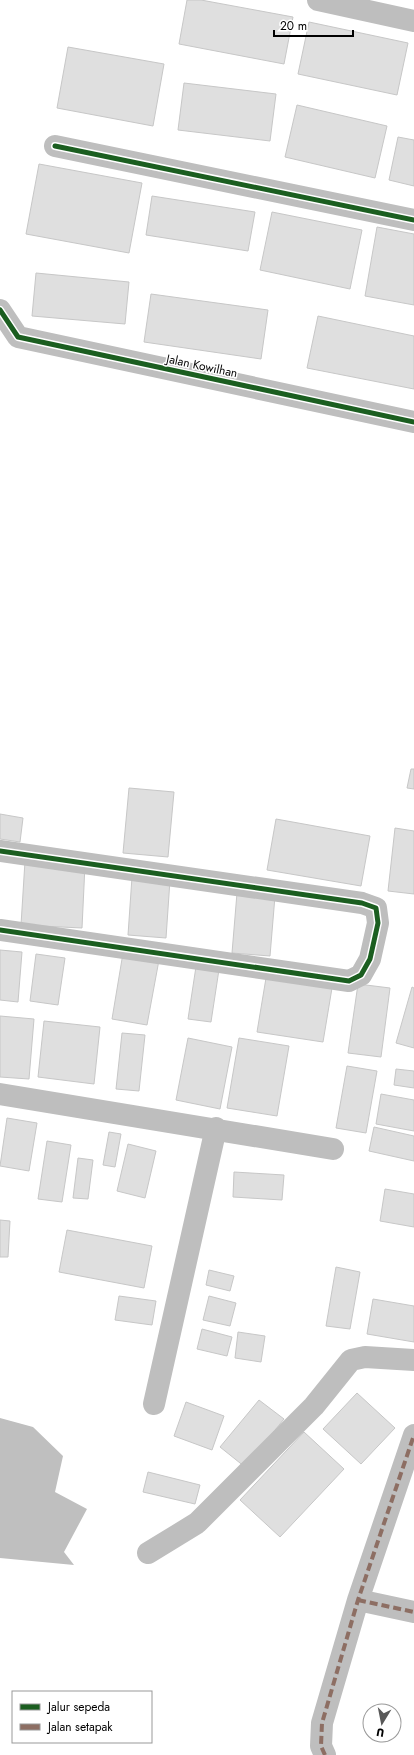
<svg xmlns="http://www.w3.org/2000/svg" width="414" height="1755" font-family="Jost,sans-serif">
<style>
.water{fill:#bfbfbf}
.building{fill:#dfdfdf;stroke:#c7c7c7}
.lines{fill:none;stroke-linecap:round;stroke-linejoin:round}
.minor{stroke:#bebebe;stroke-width:22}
.quiet{stroke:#8d6e63;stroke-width:4;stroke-dasharray:8 4;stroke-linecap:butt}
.cycleway-casing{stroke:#fff;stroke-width:8}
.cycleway{stroke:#1b5e20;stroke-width:5}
.labels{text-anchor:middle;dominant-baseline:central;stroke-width:3;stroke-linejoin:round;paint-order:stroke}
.street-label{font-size:12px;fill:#000;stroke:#fff}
</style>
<rect width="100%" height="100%" fill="#fff"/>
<path class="water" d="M0 1418 33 1427 63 1456 55 1492 87 1509 64 1552 74 1565 0 1558Z"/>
<path class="building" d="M187 0H201L293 17 284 64 179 44Z
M309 22 408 43 397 95 298 74Z
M68 47 164 64 153 126 57 108Z
M184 83 276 94 270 141 178 130Z
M297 105 387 126 375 178 285 157Z
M398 137 414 140V186L389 180Z
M39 164 142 183 129 253 26 234Z
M152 196 255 212 248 251 146 235Z
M272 212 362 230 350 289 260 270Z
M377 227 414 234V305L365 296Z
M36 273 129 282 125 324 32 316Z
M151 294 268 310 261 359 144 342Z
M318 316 414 336V389L307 368Z
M411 769H414V789L407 788Z
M129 788 174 792 168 857 123 853Z
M0 814 23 818 20 842 0 839Z
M276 819 370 836 361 886 267 870Z
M395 828 414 831V894L388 891Z
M25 861 85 865 82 928 21 925Z
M132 877 170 880 166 938 128 935Z
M237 893 275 896 270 956 232 953Z
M0 950 22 952 18 1002 0 1000Z
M123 953 159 960 147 1025 112 1019Z
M36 954 65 958 58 1005 30 1001Z
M197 960 220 963 211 1022 188 1019Z
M266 978 332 988 323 1042 257 1032Z
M358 984 390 988 381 1057 348 1053Z
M412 987 414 988V1048L396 1043Z
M0 1016 34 1019 29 1079 0 1077Z
M44 1021 100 1027 94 1084 38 1077Z
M122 1033 145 1035 139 1091 116 1089Z
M188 1038 232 1047 220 1109 176 1100Z
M239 1038 289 1046 277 1116 227 1108Z
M347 1066 377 1071 366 1133 336 1128Z
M396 1069 414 1071V1088L394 1085Z
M381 1094 414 1100V1131L376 1124Z
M7 1118 37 1123 29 1171 0 1166Z
M374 1127 414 1136V1161L369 1151Z
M109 1132 121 1134 115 1167 103 1165Z
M47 1141 71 1145 62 1202 38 1199Z
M128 1144 156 1151 145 1198 117 1191Z
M78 1158 93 1160 88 1199 73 1198Z
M234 1172 284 1175 282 1200 233 1197Z
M385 1189 414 1194V1227L380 1221Z
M0 1220 10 1221 8 1257H0Z
M67 1230 152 1246 144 1288 59 1272Z
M336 1267 360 1272 350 1329 326 1326Z
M209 1270 234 1276 230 1291 206 1285Z
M119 1296 156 1301 152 1325 115 1320Z
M209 1296 236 1303 230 1326 203 1320Z
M373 1299 414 1306V1342L367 1334Z
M202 1329 232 1337 227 1356 197 1349Z
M238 1332 265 1336 261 1362 235 1358Z
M357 1393 395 1428 361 1464 323 1429Z
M259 1400 284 1419 245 1467 220 1447Z
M186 1402 224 1416 212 1450 174 1436Z
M304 1432 344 1469 280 1537 240 1500Z
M148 1472 200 1485 195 1504 143 1492Z"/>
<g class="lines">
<path class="minor" d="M318 0 414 21
M55 146 414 220
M0 310 18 337 414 422
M0 851 362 903 376 908 378 923 370 959 361 975 349 981 0 930
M0 1094 333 1149
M154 1404 216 1128
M148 1553 197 1523 314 1406 351 1360 365 1357 414 1360
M358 1600 414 1612
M325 1755 321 1746 322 1723 358 1600 414 1435"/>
<path class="quiet" d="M358 1600 414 1612
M325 1755 321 1746 322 1723 358 1600 414 1435"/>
<defs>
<path id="cycleway" d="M55 146 414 220
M0 310 18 337 414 422
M0 851 362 903 376 908 378 923 370 959 361 975 349 981 0 930"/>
</defs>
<use href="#cycleway" class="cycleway-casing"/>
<use href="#cycleway" class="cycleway"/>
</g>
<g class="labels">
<g class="street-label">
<text transform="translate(202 366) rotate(12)">Jalan Kowilhan</text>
</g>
</g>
<rect x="12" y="1691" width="140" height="52" fill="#ffffff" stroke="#999999"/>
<rect x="20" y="1704" width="20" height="6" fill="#1b5e20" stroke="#999999"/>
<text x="48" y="1711" font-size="12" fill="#000000">Jalur sepeda</text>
<rect x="20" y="1724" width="20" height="6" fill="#8d6e63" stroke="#999999"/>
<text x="48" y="1731" font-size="12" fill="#000000">Jalan setapak</text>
<g transform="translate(382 1723) rotate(190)"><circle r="19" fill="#ffffff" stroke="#999999"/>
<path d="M0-3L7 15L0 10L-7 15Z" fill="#595959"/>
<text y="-6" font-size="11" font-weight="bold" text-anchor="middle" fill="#000000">U</text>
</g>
<path d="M274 30v6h79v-6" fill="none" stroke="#000000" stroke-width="2"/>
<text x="280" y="30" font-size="12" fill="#000000" stroke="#ffffff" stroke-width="3" paint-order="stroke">20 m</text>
</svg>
